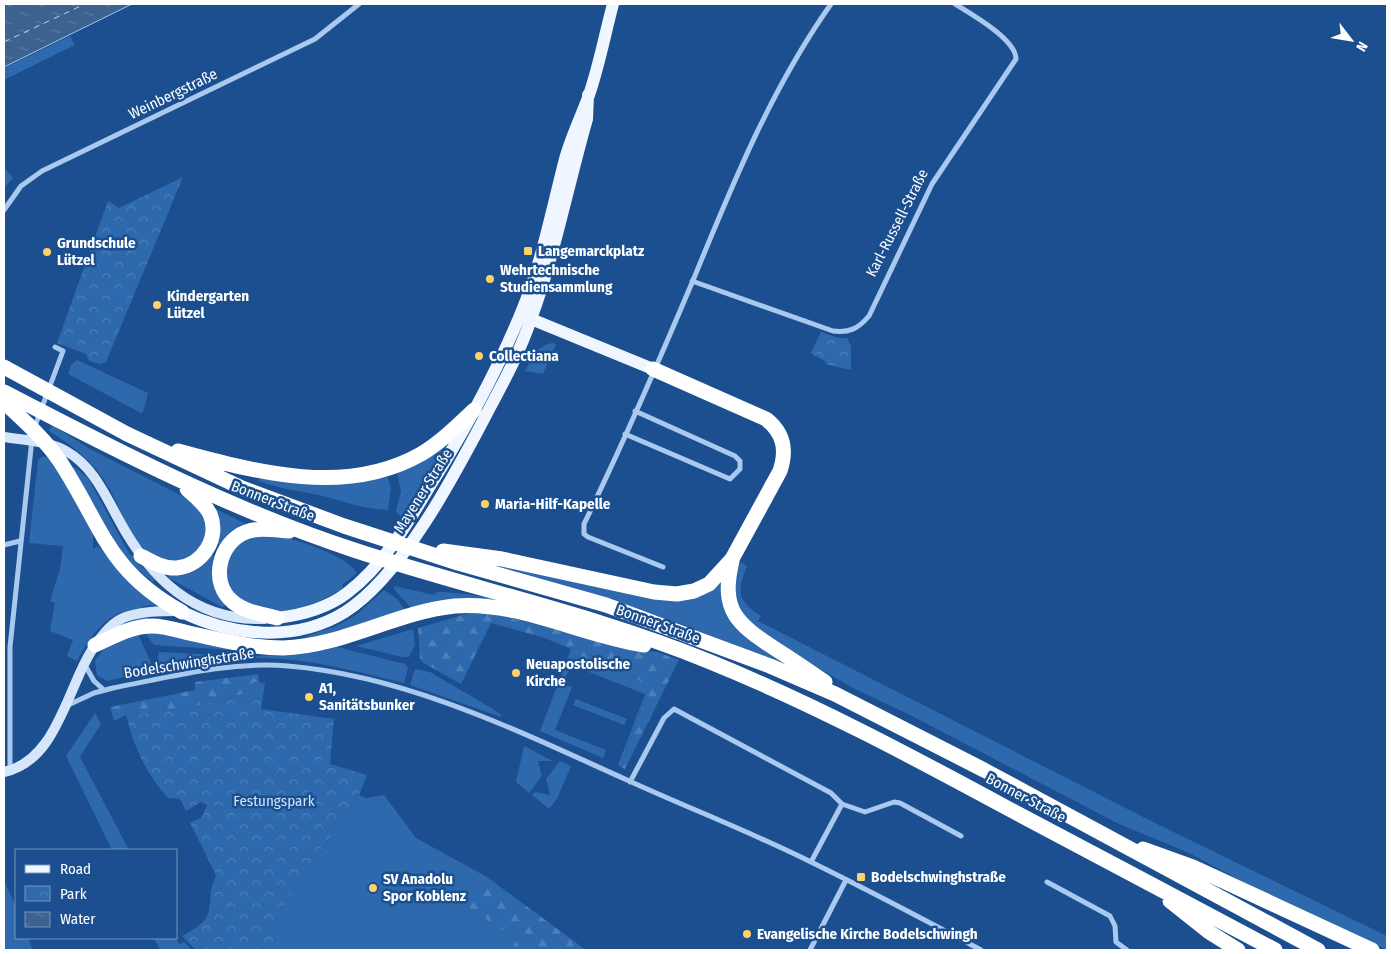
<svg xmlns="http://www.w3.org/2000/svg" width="1391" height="954" font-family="'Fira Sans Condensed',sans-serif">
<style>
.grass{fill:#2e69ad}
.forest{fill:url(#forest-firs)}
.park{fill:url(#park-crowns)}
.water{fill:url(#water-ripples);stroke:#9cc4f0}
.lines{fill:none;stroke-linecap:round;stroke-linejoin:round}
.ferry{stroke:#b5d3f5;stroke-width:1;stroke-dasharray:6 5;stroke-linecap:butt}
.street{stroke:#a9c9ee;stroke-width:5}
.secondary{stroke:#d6e6fa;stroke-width:10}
.primary{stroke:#f0f6ff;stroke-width:12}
.highway{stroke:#fff;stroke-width:15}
.poi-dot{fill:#ffd166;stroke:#1b4f8f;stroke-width:2}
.labels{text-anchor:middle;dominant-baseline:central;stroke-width:5;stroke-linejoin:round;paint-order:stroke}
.street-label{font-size:15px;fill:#fff;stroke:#1b4f8f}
.poi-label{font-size:15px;font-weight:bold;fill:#fff;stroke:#1b4f8f;text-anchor:start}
.park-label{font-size:15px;fill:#cfe3fa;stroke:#1b4f8f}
</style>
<defs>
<pattern id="forest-firs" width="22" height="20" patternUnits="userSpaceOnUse" patternTransform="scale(1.25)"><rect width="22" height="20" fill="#2e69ad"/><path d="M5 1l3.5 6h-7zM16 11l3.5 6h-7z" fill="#4d80b9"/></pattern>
<pattern id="park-crowns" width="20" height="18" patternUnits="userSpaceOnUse" patternTransform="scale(1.25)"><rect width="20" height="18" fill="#2e69ad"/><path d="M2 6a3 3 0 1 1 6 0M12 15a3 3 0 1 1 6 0" fill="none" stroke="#4d80b9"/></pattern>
<pattern id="water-ripples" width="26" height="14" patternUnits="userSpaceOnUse" patternTransform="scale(1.25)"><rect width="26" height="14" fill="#3c6290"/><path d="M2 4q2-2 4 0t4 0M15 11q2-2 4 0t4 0" fill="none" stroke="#597aa1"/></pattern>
</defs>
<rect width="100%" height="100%" fill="#1b4f8f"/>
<path class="grass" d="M70 36 75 45 4 80V68Z
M4 167 13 178 4 188Z
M552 343 556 344 543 374 525 371C532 357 536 347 552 343Z
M77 360 148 393 143 412 141 413 68 374 71 365Z
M52 425 90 449 192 501 201 509 208 532 201 551 175 565C167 561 153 558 147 552 125 532 119 499 101 476 88 457 68 443 49 431Z
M446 445 401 517 396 511 401 491 397 473Z
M43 456 76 468 88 478 129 553 155 580 153 582 125 559 93 510V549L98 546 126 579 157 605 142 606 154 632 231 650 154 645 145 633 138 634 154 670 107 681 97 675 95 661 104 648 130 634 121 612C100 622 88 641 77 661L67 656 73 640 50 631 55 603 50 601 60 569 63 546 29 543 38 460Z
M387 476 391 488 388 510C363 509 346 502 323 496 301 491 280 489 259 481L260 477 316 485Z
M216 509 246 524 233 530 219 545 217 544Z
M247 535C257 535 269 534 279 536 299 540 347 556 357 573L342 585 343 588C320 603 286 617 257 609 247 607 236 596 228 590L224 561Z
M211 555 214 556C208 576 215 589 227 605L222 607 169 578 170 575C187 573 201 569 211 555Z
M741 562 747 566C737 592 736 600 761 616L758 621 1153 822 1387 936V950L1249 885 1189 853 1117 823 912 716 853 688 760 634 736 608V571Z
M493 565 657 598 722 579 728 615 738 630 791 667 673 621Z
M394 586 434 595 437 592C480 593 520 604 561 616L439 602 411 608 394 589Z
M384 590 397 599 405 610 311 639 304 637 336 626 356 615Z
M413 629 415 645 409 657H402L356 646Z
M337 647 405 664 408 668 404 683C358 672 312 659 265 658 231 658 199 667 166 671L160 669 157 661 159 652 241 656 297 655Z
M566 662C588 663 637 670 648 689L621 767 618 765 645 694 571 665 563 684 572 687 555 730 606 750 603 758 540 731Z
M415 669 430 672 493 709 501 715V717L410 685Z
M576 699 627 719 624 725 573 705Z
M95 713 101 724 80 757 129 850H112L66 756Z
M524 746 553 761H538L542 776 529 793 516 782Z
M560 761 571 766 557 799 549 809 532 795 535 792 550 795 546 779Z
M359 795 366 798 384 795 416 838 487 877 468 906 517 940 511 949 515 950H273L275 925 282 907Z
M4 880 16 907V938H28L33 950H4Z
M154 938H176L179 944 184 942 192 950H160Z"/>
<path class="forest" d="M469 613 496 614 634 650 657 652 679 660 625 769 621 767 648 689C637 670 588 663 566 662L571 649 542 637 491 623 461 684 422 662 420 658 418 628Z
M258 674 259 683 254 682 247 693 193 707 126 715 114 721 110 707 195 690V682Z
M487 877 586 950 511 949 517 940 467 906Z"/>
<path class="park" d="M183 177 106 362 100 364 89 361 86 354 57 343 108 201 119 208Z
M821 332 838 338H847L851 346V370L825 364 826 362 811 353Z
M254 682 265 683 261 709 334 719 330 764 367 775 359 795 282 907 275 925 273 950H196L182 936C209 921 209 919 211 890 212 884 215 880 216 875L190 823 202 817 207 805 201 802 186 811 180 799 168 798C146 774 134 747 126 715L193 707 247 693Z"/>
<path class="water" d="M4 4H132L4 67Z"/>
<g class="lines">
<path class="ferry" d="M4 42 85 4"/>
<path class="street" d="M4 210 21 186 42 171 315 39 359 4
M692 281 833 331C849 333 858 329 869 316L932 184 1016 59C1016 39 971 14 955 4
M35 426 63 351 55 347
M625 434 730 479 740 469V461L735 456 635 411
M4 545 20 541
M663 567 588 537 584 534V524C623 444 659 361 694 278 733 183 771 89 831 4
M85 665 94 681 104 690
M66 706 94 693 113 688C170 677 230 661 288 666 408 676 520 732 627 780 688 808 751 832 811 862 868 890 925 920 981 950
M10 770V647L32 439
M630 782 664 718 674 709 831 793 842 804 811 862
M842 804 865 812 894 802 900 803 961 836
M1047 882 1110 916 1115 926 1116 942 1127 950
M810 950 846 880"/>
<path class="secondary" d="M4 437C24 440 48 441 66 451 93 466 105 495 119 520 150 578 194 621 264 619
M4 772C60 760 67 682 98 641 105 632 112 623 123 618 140 611 161 611 179 611"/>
<path class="primary" d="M531 319 653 369
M182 612C232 636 295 643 345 612 402 576 455 474 486 415 503 383 520 352 531 319 555 254 568 185 587 119L588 95
M277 618C302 615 326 609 347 593 383 566 407 524 430 486 465 430 498 370 523 308 542 261 552 209 565 159 571 137 581 117 589 95 599 66 605 34 613 4"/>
<path class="highway" d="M4 367 127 434 242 488 344 526 458 563 606 605 770 666 835 694 984 770 1318 950
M4 392C117 451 232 510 354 550 472 589 593 614 708 661 812 703 911 756 1009 809 1098 856 1186 903 1275 950
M4 402C23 420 44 438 59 460 102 525 106 570 182 612
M178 451C256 472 346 497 421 454 441 442 457 426 474 410
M443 551 502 559 654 592 677 594 694 591 709 584 732 559 780 471C787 450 784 433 766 419L653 369
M141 556C152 562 164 569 177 568 203 565 220 538 210 514 205 504 195 496 187 489
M732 561C720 611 737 624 777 650 793 660 809 671 825 682
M277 618C262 614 245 612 233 602 209 583 219 542 246 532 259 527 275 530 289 531
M95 645C113 637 131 626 152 626 164 626 177 630 189 633 220 640 251 648 283 648 343 646 396 612 455 606 520 601 582 636 644 645
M1143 849 1193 867 1372 950
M1170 901 1209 932 1238 950"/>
</g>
<g class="poi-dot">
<rect x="523" y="246" width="10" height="10" rx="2.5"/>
<circle cx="47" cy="252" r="5"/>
<circle cx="490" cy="279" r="5"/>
<circle cx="157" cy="305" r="5"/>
<circle cx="479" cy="356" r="5"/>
<circle cx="485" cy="504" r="5"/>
<circle cx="516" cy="673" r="5"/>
<circle cx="309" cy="697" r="5"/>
<rect x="856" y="872" width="10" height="10" rx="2.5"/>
<circle cx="373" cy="888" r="5"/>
<circle cx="747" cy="934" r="5"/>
</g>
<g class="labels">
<g class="street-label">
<text transform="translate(173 94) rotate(-26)">Weinbergstraße</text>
<text transform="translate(897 223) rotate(-63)">Karl-Russell-Straße</text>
<text transform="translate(423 491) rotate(-58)">Mayener Straße</text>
<text transform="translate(273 501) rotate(21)">Bonner Straße</text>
<text transform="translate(658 624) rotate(20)">Bonner Straße</text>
<text transform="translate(189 663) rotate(-9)">Bodelschwinghstraße</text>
<text transform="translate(1026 798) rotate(28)">Bonner Straße</text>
</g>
<g class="poi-label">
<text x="57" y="243">Grundschule<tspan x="57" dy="17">Lützel</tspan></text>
<text x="538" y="251">Langemarckplatz</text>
<text x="500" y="270">Wehrtechnische<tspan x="500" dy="17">Studiensammlung</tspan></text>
<text x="167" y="296">Kindergarten<tspan x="167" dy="17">Lützel</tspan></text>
<text x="489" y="356">Collectiana</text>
<text x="495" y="504">Maria-Hilf-Kapelle</text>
<text x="526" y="664">Neuapostolische<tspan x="526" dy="17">Kirche</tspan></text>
<text x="319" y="688">A1,<tspan x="319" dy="17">Sanitätsbunker</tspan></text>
<text x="871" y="877">Bodelschwinghstraße</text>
<text x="383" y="879">SV Anadolu<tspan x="383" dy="17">Spor Koblenz</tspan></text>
<text x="757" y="934">Evangelische Kirche Bodelschwingh</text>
</g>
<g class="park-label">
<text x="274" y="801">Festungspark</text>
</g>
</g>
<rect width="1391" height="954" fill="none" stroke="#ffffff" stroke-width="10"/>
<rect x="15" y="849" width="162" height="90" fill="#1b4f8f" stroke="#7695bc"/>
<rect x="25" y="865" width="25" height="8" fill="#f0f6ff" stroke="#7695bc"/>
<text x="60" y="874" font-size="15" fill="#ffffff">Road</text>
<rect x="25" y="886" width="25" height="15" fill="url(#park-crowns)" stroke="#7695bc"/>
<text x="60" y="899" font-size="15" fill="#ffffff">Park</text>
<rect x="25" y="912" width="25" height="15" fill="url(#water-ripples)" stroke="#7695bc"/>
<text x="60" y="924" font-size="15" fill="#ffffff">Water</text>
<g transform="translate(1351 40) rotate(121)" stroke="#1b4f8f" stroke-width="4" paint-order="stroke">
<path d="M0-4L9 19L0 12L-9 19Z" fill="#ffffff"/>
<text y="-8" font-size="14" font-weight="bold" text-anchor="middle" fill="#ffffff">N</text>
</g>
</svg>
